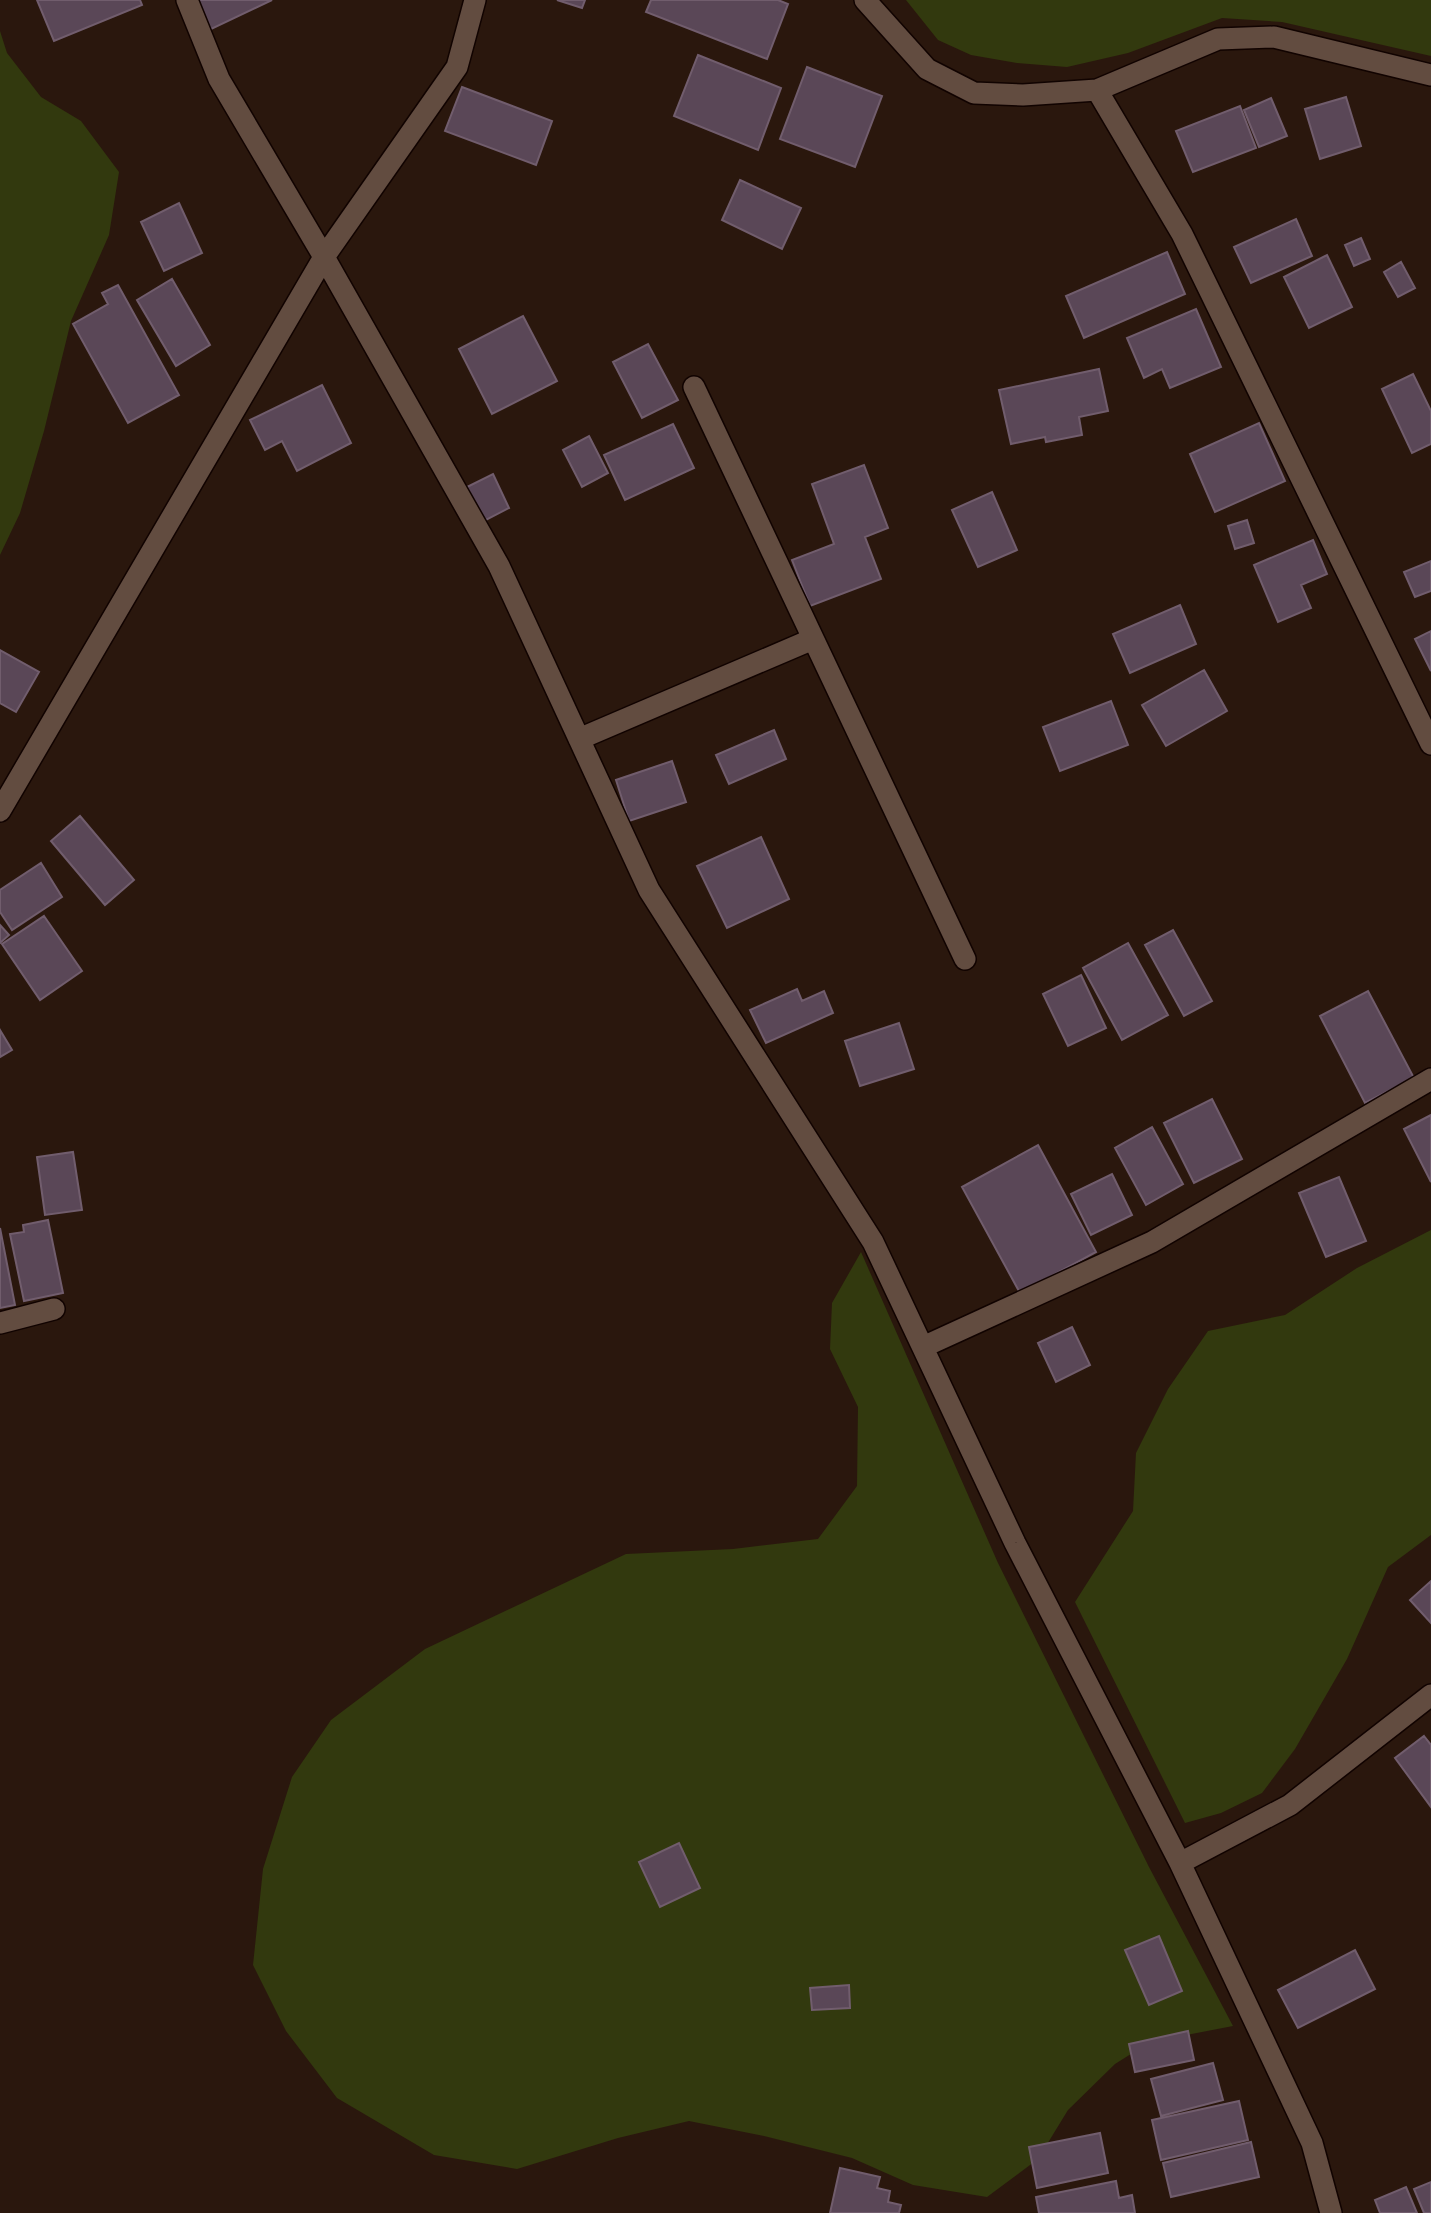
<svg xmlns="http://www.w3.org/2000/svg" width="1431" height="2213" font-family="'Golos Text',sans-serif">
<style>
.green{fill:#32390e}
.building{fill:#5a4757;stroke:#715d6d;stroke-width:2}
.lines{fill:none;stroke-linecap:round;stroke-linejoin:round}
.minor-casing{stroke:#110300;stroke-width:24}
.minor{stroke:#624c40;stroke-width:21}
</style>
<rect width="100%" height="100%" fill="#2a170d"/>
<path class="green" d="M906 0H1431V56L1282 22 1222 18 1128 53 1067 67 1017 63 971 55 938 40Z
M0 31 7 53 41 97 81 121 119 172 109 235 71 321 44 431 20 513 0 555Z
M1431 1230V1535L1388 1567 1347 1659 1295 1749 1262 1793 1221 1813 1185 1823 1075 1602 1133 1511 1136 1453 1168 1389 1208 1331 1285 1315 1357 1268Z
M861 1252 998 1563 1149 1867 1233 2026 1150 2042 1115 2064 1068 2110 1038 2159 987 2197 913 2185 852 2158 764 2136 689 2121 618 2138 517 2169 434 2155 337 2098 286 2031 253 1965 263 1869 292 1777 331 1720 425 1649 626 1554 733 1549 818 1539 857 1486 858 1407 830 1349 832 1303Z"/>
<path class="building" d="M37 0H140L142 5 54 41Z
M191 0H272L207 31Z
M557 0H585L582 8Z
M651 0H778L788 4 767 59 646 12Z
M698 55 781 88 758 150 674 116Z
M807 67 882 96 855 167 780 139Z
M462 87 552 121 536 165 445 131Z
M1346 97 1361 146 1320 159 1305 109Z
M1271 98 1287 136 1259 147 1244 110Z
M1240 106 1256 148 1193 172 1176 131Z
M740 180 801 208 782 249 722 220Z
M179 203 202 253 164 271 141 222Z
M1296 219 1312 256 1251 283 1234 247Z
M1361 238 1370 259 1354 266 1345 245Z
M1167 252 1185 294 1084 338 1066 296Z
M1327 255 1352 307 1309 328 1284 277Z
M1401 262 1415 288 1398 297 1384 272Z
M172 279 210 345 176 366 137 300Z
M118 285 179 395 128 423 73 324 108 304 102 293Z
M1196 309 1221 367 1170 388 1162 369 1144 378 1127 338Z
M523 316 557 381 492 414 459 349Z
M648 344 678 400 642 418 613 362Z
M1099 369 1108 411 1079 417 1082 435 1046 442 1045 437 1011 444 999 390Z
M1413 374 1431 411V444L1412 453 1382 389Z
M322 385 351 443 297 471 282 441 265 450 250 420Z
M1259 423 1285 481 1215 512 1190 454Z
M673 424 694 468 625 500 604 455Z
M589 436 608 473 582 487 563 450Z
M864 465 888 528 865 537 881 579 810 606 792 560 834 544 812 484Z
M493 474 509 508 484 521 467 487Z
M992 492 1017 550 978 567 952 510Z
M1247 520 1254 543 1235 549 1228 526Z
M1313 540 1327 574 1301 585 1311 608 1278 622 1254 565Z
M1431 561V591L1415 597 1404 572Z
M1180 605 1196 644 1130 673 1113 634Z
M1431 631V671L1415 639Z
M0 650 39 672 16 712 0 703Z
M1204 670 1227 711 1166 746 1142 705Z
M1111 701 1128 745 1060 771 1043 727Z
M774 730 786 759 729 784 716 755Z
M672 761 686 802 629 821 616 780Z
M80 816 134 880 105 905 51 841Z
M761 837 789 899 727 928 697 866Z
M41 863 62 897 12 930 0 912V890Z
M44 916 82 971 40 1000 2 944Z
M0 925 9 935 0 943Z
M1173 930 1212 1001 1184 1016 1145 945Z
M1128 943 1168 1015 1122 1040 1083 968Z
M1081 975 1106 1028 1068 1046 1043 994Z
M797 989 802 1001 824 991 833 1013 766 1043 750 1010Z
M1368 991 1414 1078 1365 1103 1320 1016Z
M899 1023 914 1069 860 1086 845 1041Z
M0 1030 12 1050 0 1057Z
M1212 1099 1242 1159 1194 1183 1164 1123Z
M1431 1115V1182L1404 1129Z
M1152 1127 1183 1184 1146 1205 1115 1148Z
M1038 1145 1096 1252 1020 1293 962 1187Z
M73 1152 82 1210 45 1215 37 1157Z
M1112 1174 1132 1215 1091 1235 1071 1194Z
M1339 1177 1366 1241 1326 1257 1299 1193Z
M48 1220 63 1293 24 1301 10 1234 24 1232 23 1225Z
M0 1228 15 1305 0 1308Z
M1072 1327 1090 1365 1056 1382 1038 1343Z
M1431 1581V1623L1410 1600Z
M1424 1736 1431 1745V1807L1395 1758Z
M679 1843 700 1888 660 1907 639 1862Z
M1159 1936 1182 1991 1149 2005 1125 1950Z
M1355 1950 1375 1989 1298 2028 1278 1990Z
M849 1985 850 2008 812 2010 810 1988Z
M1188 2031 1194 2060 1135 2072 1129 2044Z
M1213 2063 1223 2100 1161 2116 1151 2079Z
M1239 2101 1248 2140 1161 2160 1152 2120Z
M1100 2133 1108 2173 1037 2188 1029 2147Z
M1251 2142 1259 2177 1171 2197 1163 2163Z
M840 2168 880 2177 877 2188 890 2191 888 2202 901 2205 899 2213H830Z
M1116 2181 1119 2198 1132 2195 1135 2213H1039L1036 2197Z
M1431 2182V2213H1424L1414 2189Z
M1406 2187 1417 2213H1380L1375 2200Z"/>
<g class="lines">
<defs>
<path id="minor" d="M187 0 219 79 324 257 499 566 649 890 873 1242 1015 1543 1180 1863 1312 2143 1331 2213
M865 0 927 69 974 93 1023 95 1097 90 1218 39 1274 37 1431 75
M1097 90 1182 234 1431 744
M694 387 965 959
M579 739 813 639
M0 811 324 257 457 67 475 0
M0 1323 54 1309
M923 1347 1152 1242 1431 1079
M1180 1863 1290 1805 1431 1695"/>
</defs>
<use href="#minor" class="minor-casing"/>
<use href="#minor" class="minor"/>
</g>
</svg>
